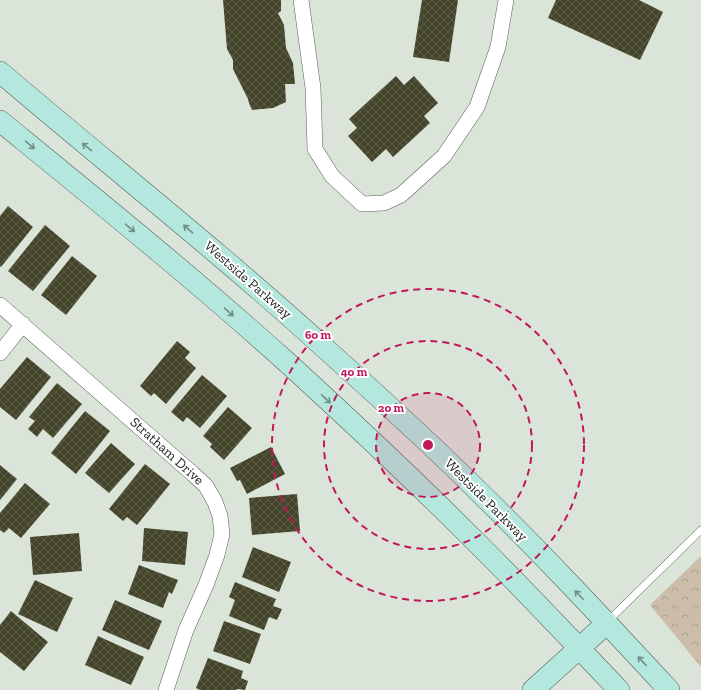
<svg xmlns="http://www.w3.org/2000/svg" width="701" height="690" font-family="'Zilla Slab',serif">
<style>
.forest{fill:url(#forest-crowns)}
.building{fill:url(#building-cross-hatch)}
.lines{fill:none;stroke-linecap:round;stroke-linejoin:round}
.lane-casing{stroke:#585f56;stroke-width:8}
.street-casing{stroke:#585f56;stroke-width:16}
.secondary-casing{stroke:#585f56;stroke-width:22}
.lane{stroke:#fff;stroke-width:7}
.street{stroke:#fff;stroke-width:15}
.secondary{stroke:#b4e8de;stroke-width:21}
.oneway{stroke:#708f88}
.ring{fill:none;stroke:#c2185b;stroke-width:2;stroke-dasharray:7 5}
.labels{text-anchor:middle;dominant-baseline:central;stroke-width:4;stroke-linejoin:round;paint-order:stroke}
.street-label{font-size:14px;fill:#1e221e;stroke:#fff}
.centre{fill:#c2185b;stroke:#fff;stroke-width:2}
.ring-label{font-size:12px;text-anchor:middle;font-weight:bold;fill:#c2185b;stroke:#fff;stroke-width:4;stroke-linejoin:round;paint-order:stroke}
</style>
<defs>
<pattern id="forest-crowns" width="20" height="18" patternUnits="userSpaceOnUse"><rect width="20" height="18" fill="#cbbda8"/><path d="M2 6a3 3 0 1 1 6 0M12 15a3 3 0 1 1 6 0" fill="none" stroke="#aea290"/></pattern>
<pattern id="building-cross-hatch" width="8" height="8" patternUnits="userSpaceOnUse"><rect width="8" height="8" fill="#44452a"/><path d="M0 0l8 8M0 8l8-8" fill="none" stroke="#5c5d47"/></pattern>
</defs>
<rect width="100%" height="100%" fill="#dbe4d9"/>
<path class="forest" d="M701 556V667L650 605Z"/>
<path class="building" d="M223 0H281V11L278 13 284 25 286 48 293 63 295 84H285L286 102 273 108 252 110 249 103 248 99 233 69V60L227 49Z
M422 0H458L449 62 413 57Z
M556 0H639L663 12 640 60 548 18Z
M396 76 404 85 414 76 438 103 424 116 430 123 393 157 386 149 372 162 348 136 357 128 349 119Z
M8 206 33 227 1 267 0 266V216Z
M45 225 70 246 33 291 8 271Z
M72 256 97 276 66 315 41 295Z
M177 341 190 352 185 358 196 368 166 404 154 393 151 396 140 386Z
M27 357 51 377 16 420 0 407V389Z
M202 375 227 396 200 428 187 417 183 422 171 412Z
M57 383 82 404 53 438 43 429 37 437 28 429 35 421 29 417Z
M228 407 252 428 224 460 210 447 212 444 203 436Z
M85 411 110 431 76 474 51 453Z
M111 443 135 464 109 493 85 473Z
M271 447 285 474 247 494 240 480 237 481 230 468Z
M145 464 170 484 137 525 127 517 123 521 109 509Z
M0 465 17 479 0 500Z
M25 483 50 504 21 538 9 528 4 533 0 530V513Z
M297 494 300 531 252 535 249 498Z
M144 528 188 532 185 565 142 561Z
M79 533 82 571 33 575 30 537Z
M253 547 291 562 279 592 242 577Z
M139 565 178 580 172 594 169 592 163 608 128 594Z
M35 580 73 598 57 632 18 614Z
M235 582 276 599 273 606 282 609 277 620 269 617 264 630 229 616 235 600 229 597Z
M115 600 162 621 149 650 102 630Z
M11 611 48 642 24 671 0 652V625Z
M224 621 261 634 250 664 213 651Z
M98 636 144 657 131 685 85 665Z
M208 658 243 671 241 678 248 681 245 690 237 689 236 690H200L196 688Z"/>
<g class="lines">
<defs>
<path id="lane" d="M607 622 701 530"/>
<path id="street" d="M301 0 313 88 315 149 332 176 362 204 384 203 401 195 444 156 477 107 498 47 506 0
M0 305 193 474 206 486 215 502 220 516 222 534 217 555 206 585 186 630 166 690
M0 353 23 324"/>
<path id="secondary" d="M0 72C109 165 222 254 328 351 377 395 426 439 472 485 540 551 605 621 669 690
M0 121C98 201 197 281 291 366 351 421 411 477 469 535 520 585 569 638 619 690
M533 690 607 623"/>
</defs>
<use href="#lane" class="lane-casing"/>
<use href="#street" class="street-casing"/>
<use href="#secondary" class="secondary-casing"/>
<use href="#lane" class="lane"/>
<use href="#street" class="street"/>
<use href="#secondary" class="secondary"/>
</g>
<defs><path id="oneway-shaft" d="M-6 0H5M1.5-3L5.5 0L1.5 3" fill="none" stroke-width="1.6" stroke-linecap="round" stroke-linejoin="round"/></defs>
<g class="oneway">
<use href="#oneway-shaft" transform="translate(30 145) rotate(40)"/>
<use href="#oneway-shaft" transform="translate(87 147) rotate(-141)"/>
<use href="#oneway-shaft" transform="translate(130 228) rotate(40)"/>
<use href="#oneway-shaft" transform="translate(188 229) rotate(-139)"/>
<use href="#oneway-shaft" transform="translate(229 312) rotate(41)"/>
<use href="#oneway-shaft" transform="translate(326 399) rotate(43)"/>
<use href="#oneway-shaft" transform="translate(579 595) rotate(-134)"/>
<use href="#oneway-shaft" transform="translate(642 661) rotate(-133)"/>
</g>
<circle cx="428" cy="445" r="52" fill="#c2185b" fill-opacity=".12"/>
<g class="ring">
<circle cx="428" cy="445" r="52"/>
<circle cx="428" cy="445" r="104"/>
<circle cx="428" cy="445" r="156"/>
</g>
<g class="labels">
<g class="street-label">
<text transform="translate(248 280) rotate(41)">Westside Parkway</text>
<text transform="translate(167 451) rotate(42)">Stratham Drive</text>
<text transform="translate(486 500) rotate(45)">Westside Parkway</text>
</g>
</g>
<circle cx="428" cy="445" r="6" class="centre"/>
<g class="ring-label">
<text x="318" y="339">60 m</text>
<text x="354" y="376">40 m</text>
<text x="391" y="412">20 m</text>
</g>
</svg>
